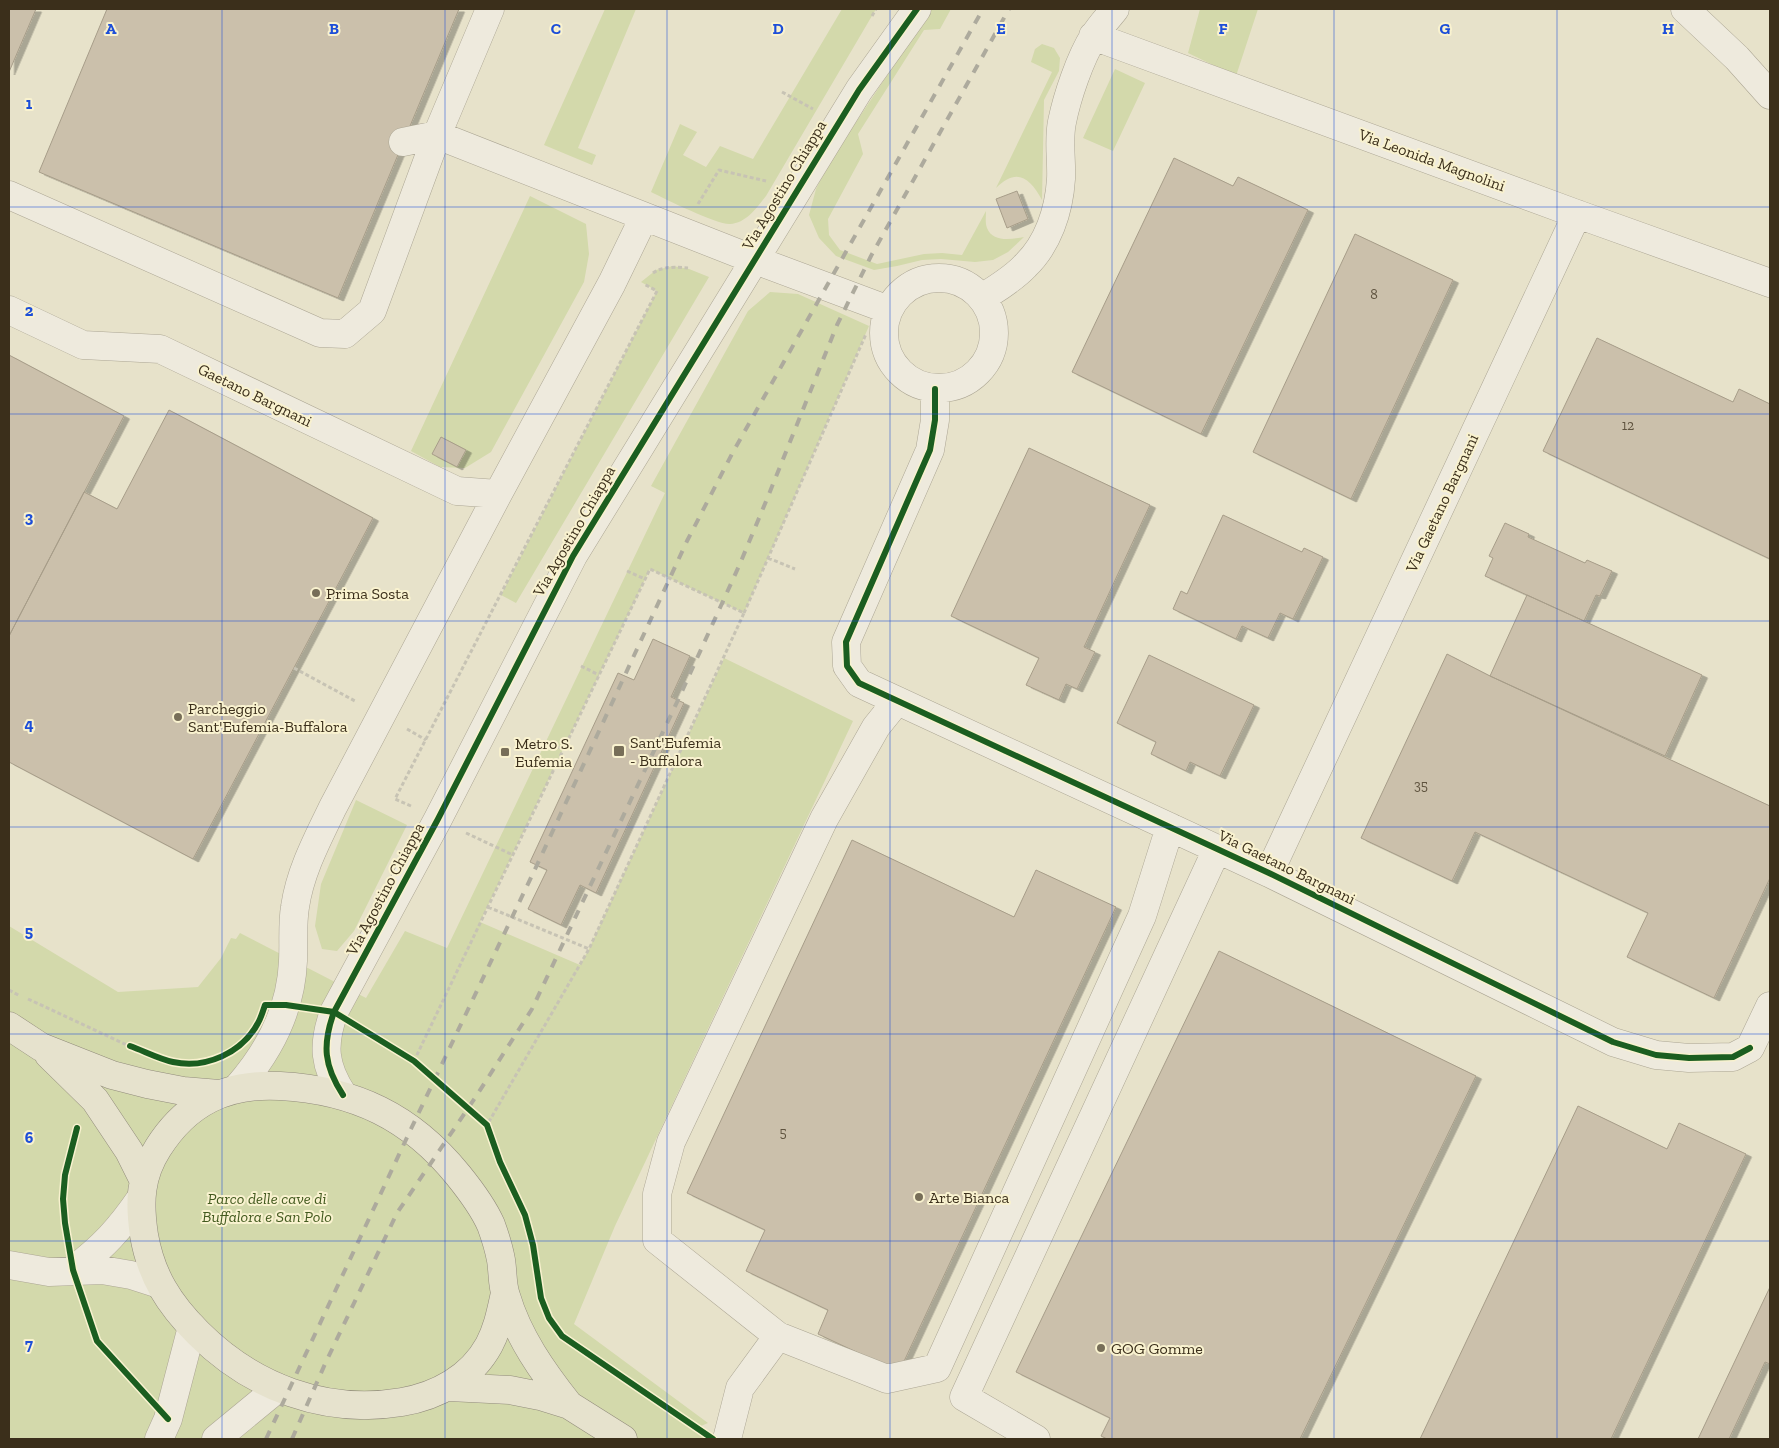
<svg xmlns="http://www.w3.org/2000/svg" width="1779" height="1448" font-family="'Zilla Slab',serif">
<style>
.green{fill:#d3d9ab}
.building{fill:#cbc0ab;stroke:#a79d89;filter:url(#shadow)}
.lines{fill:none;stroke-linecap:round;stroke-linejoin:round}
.minor-casing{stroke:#aca694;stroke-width:29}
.major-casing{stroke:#918b7b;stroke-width:29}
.path{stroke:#c7c3b4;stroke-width:3;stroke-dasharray:4 2.5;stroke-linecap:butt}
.minor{stroke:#eeeadd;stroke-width:28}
.major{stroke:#e6e2cd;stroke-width:28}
.rail{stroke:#adaa9d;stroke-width:4;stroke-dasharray:9 9;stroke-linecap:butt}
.cycleway-casing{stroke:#f9f2cf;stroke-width:9}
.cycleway{stroke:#1b5e20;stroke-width:6}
.grid{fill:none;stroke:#1d4ed8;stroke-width:1;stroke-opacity:0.55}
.poi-dot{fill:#776e58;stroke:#f9f2cf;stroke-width:2}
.labels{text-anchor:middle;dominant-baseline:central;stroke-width:4;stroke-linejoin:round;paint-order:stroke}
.number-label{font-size:14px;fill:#5f533f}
.street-label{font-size:16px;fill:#3b2f1b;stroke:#f9f2cf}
.poi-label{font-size:16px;fill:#3b2f1b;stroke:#f9f2cf;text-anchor:start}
.park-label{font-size:16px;font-style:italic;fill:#435a1f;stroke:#f9f2cf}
.grid-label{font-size:16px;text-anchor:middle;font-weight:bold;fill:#1d4ed8;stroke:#f9f2cf;stroke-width:4;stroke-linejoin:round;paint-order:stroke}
</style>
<defs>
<filter id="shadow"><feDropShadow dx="5.5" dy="3" stdDeviation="0" flood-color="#0004"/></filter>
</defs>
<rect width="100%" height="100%" fill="#e7e2ca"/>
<path class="green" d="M605 9H636L578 148 596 155 592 165 544 145Z
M842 9H876L766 196C757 207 747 223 730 224 718 225 665 199 651 192L680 124 697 132 683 155 706 167 720 146 753 159Z
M931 9H951L940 29 924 30 858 134 863 154 828 219 829 235 840 250 877 264 924 254 942 253 962 255 986 211C986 216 985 223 987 228 993 243 1012 239 1024 237L1008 252 993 260 975 262 941 259 922 260 897 266 874 270 836 256 819 238 809 215 816 189 829 163Z
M1200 9H1258L1236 76 1188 53Z
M1042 44 1054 48 1060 58 1059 71 1044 100 1042 200C1030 178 1017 167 996 188L1052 72 1031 62 1035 49Z
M1115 69 1145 83 1113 151 1083 138Z
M530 196 586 224 589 254 584 282 491 452 465 468 440 467 411 451Z
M673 266 689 269 709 277 516 603 501 595 657 291 641 282 656 270Z
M770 292 798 294 869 326 744 613 650 569 480 922 580 965 589 949 724 658 853 721 615 1226 574 1324 708 1423 701 1426 719 1439H9V926L118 992 198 987 221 958 231 938 236 939 240 933 366 998 405 931 447 948 665 493 651 486 748 311Z
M356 800 407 825 354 931 337 951 322 949 315 926 321 884Z"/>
<path class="building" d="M9 9H36L9 72Z
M107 9H459L338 298 39 172Z
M1174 158 1233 186 1238 177 1308 210 1201 434 1072 372Z
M1017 191 1028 219 1007 228 996 199Z
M1355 234 1453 280 1351 499 1253 452Z
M1597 338 1733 402 1739 389 1770 404V559L1543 451Z
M9 355 124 416 9 636Z
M169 410 373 518 193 859 9 762V636L84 492 117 509Z
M441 437 466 450 457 467 432 454Z
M1029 448 1150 505 1084 647 1095 652 1077 689 1066 684 1059 700 1026 685 1039 658 951 616Z
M1223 515 1302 552 1304 548 1323 557 1293 619 1280 613 1268 638 1242 626 1236 639 1173 609 1181 591 1187 594Z
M1505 523 1529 534 1528 537 1585 563 1587 560 1612 571 1600 596 1596 595 1584 621 1485 576 1493 558 1489 556Z
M1527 595 1702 675 1665 756 1490 676Z
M653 639 690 656 671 697 684 703 596 893 580 885 561 925 528 909 547 870 530 862 618 673 634 680Z
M1447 654 1490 676 1770 806V878L1714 998 1627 957 1648 913 1475 832 1452 881 1361 838Z
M1149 655 1254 705 1220 776 1190 762 1186 771 1151 754 1156 742 1117 723Z
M852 840 1014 917 1036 870 1116 907 899 1372 818 1334 828 1310 746 1271 765 1230 687 1193Z
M1219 951 1476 1076 1300 1439H1107L1101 1436 1110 1418 1016 1372Z
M1578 1106 1667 1149 1679 1123 1746 1154 1611 1439H1420Z
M1770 1287V1364L1765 1362 1729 1439H1698Z"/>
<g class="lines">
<defs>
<path id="minor" d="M1685 9 1737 58 1770 95
M1093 36 1577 214 1770 283
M403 142 437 135 755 260 889 310
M9 195 320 333 345 334 372 311 437 135 490 9
M884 333a55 55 0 1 1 110 0a55 55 0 1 1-110 0Z
M982 298C997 288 1013 279 1025 266 1048 244 1059 211 1061 179 1062 160 1058 141 1062 122 1067 97 1080 58 1094 36 1100 26 1108 18 1115 9
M9 310 83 345 160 349 457 491 498 494
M935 389V420L930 450 846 642 847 666 859 683 1269 873 1613 1042 1656 1055 1689 1058 1733 1057 1750 1048 1770 1006
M1269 873 1577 214
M237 1088C269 1052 291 1010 293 961 294 943 292 925 295 907 300 872 317 840 333 807L498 494 612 283 644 217
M343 1095C324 1066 322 1045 334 1012L438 819 573 556 859 90 917 9
M9 1265 49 1272 102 1270 131 1275 159 1284
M73 1270C103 1247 119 1230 141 1198
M778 1336 887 1379 937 1368 1142 916 1170 827
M159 1439 168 1419 192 1327
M216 1439 278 1388
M727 1439 740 1388 778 1336 657 1240V1194L671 1142 824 819 876 727 897 701
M1036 1439 964 1397 1217 849"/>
<path id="major" d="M9 1026 41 1047 112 1075 147 1084 183 1091 219 1094
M49 1055 95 1100 129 1151 143 1179
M505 1293C501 1311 498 1328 489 1345 471 1378 437 1396 402 1402 325 1415 252 1387 198 1333 169 1304 151 1276 144 1235 139 1202 140 1176 158 1148 187 1102 227 1083 280 1086 355 1090 411 1117 458 1175 471 1191 483 1207 491 1225 495 1236 499 1249 501 1260 503 1272 502 1285 506 1296 518 1337 543 1372 569 1405
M449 1387 510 1390 540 1396 569 1405 623 1439"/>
</defs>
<use href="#minor" class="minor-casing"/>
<use href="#major" class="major-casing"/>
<path class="path" d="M872 16 876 9
M782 92 813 109
M698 204 719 170 766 181
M653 273C663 266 676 267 688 268
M768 558 795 569
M627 571 645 579
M744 613 866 334
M581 666 599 675
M294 668 355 701
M407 729 426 740
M545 742 563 749
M411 806 395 799 657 291 644 284
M466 833 513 855
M488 907 589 949
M9 990 20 996
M28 999 127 1045
M414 1061 650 569 744 613 589 949 487 1125"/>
<use href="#minor" class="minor"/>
<use href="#major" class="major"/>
<path class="rail" d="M266 1439 410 1131 537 865 687 541 733 452 983 9
M292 1439 325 1364 397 1213 475 1098 532 1009 678 700 739 566 767 499 837 325 871 256 1009 9"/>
<defs>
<path id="cycleway" d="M935 389V420L930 450 846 642 847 666 859 683 1269 873 1613 1042 1656 1055 1689 1058 1733 1057 1750 1048
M130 1046C144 1051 159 1059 173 1062 206 1069 242 1053 258 1023 261 1018 263 1011 265 1005H286L334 1012 414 1061 487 1125 500 1162 525 1215 533 1245 541 1298 549 1318 562 1336 713 1439
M343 1095C324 1066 322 1045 334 1012L438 819 573 556 859 90 917 9
M77 1128 65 1175 63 1199 65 1223 73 1270 97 1341 168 1419"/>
</defs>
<use href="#cycleway" class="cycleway-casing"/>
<use href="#cycleway" class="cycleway"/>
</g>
<path class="grid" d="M222 9V1439M445 9V1439M667 9V1439M890 9V1439M1112 9V1439M1334 9V1439M1557 9V1439M9 207H1770M9 414H1770M9 621H1770M9 827H1770M9 1034H1770M9 1241H1770"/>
<g class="poi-dot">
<circle cx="316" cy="593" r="5"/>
<circle cx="178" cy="717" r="5"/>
<rect x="613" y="745" width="12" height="12" rx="2.5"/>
<rect x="500" y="747" width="10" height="10" rx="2.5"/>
<circle cx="919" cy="1197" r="5"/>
<circle cx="1101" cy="1348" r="5"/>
</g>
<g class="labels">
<g class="number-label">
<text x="1374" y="294">8</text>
<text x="1628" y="425">12</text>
<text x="1421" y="785">35</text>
<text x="783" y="1132">5</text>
</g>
<g class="street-label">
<text transform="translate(1432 160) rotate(20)">Via Leonida Magnolini</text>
<text transform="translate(784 185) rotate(-59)">Via Agostino Chiappa</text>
<text transform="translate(255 395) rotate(26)">Gaetano Bargnani</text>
<text transform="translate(1442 503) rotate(-65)">Via Gaetano Bargnani</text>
<text transform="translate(574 531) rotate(-60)">Via Agostino Chiappa</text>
<text transform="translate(1287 867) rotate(26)">Via Gaetano Bargnani</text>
<text transform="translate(385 889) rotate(-62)">Via Agostino Chiappa</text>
</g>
<g class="poi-label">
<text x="326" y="593">Prima Sosta</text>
<text x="188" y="708">Parcheggio<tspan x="188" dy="18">Sant'Eufemia-Buffalora</tspan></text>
<text x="630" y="742">Sant'Eufemia<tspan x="630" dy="18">- Buffalora</tspan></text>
<text x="515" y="743">Metro S.<tspan x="515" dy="18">Eufemia</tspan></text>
<text x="929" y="1197">Arte Bianca</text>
<text x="1111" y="1348">GOG Gomme</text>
</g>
<g class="park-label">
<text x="267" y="1198">Parco delle cave di<tspan x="267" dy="18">Buffalora e San Polo</tspan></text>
</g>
</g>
<g class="grid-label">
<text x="111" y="34">A</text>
<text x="334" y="34">B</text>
<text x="556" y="34">C</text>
<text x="778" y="34">D</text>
<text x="1001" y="34">E</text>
<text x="1223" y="34">F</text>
<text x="1445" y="34">G</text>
<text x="1668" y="34">H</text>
<text x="29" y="109">1</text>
<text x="29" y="316">2</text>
<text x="29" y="523">3</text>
<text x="29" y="730">4</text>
<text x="29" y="937">5</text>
<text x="29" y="1143">6</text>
<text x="29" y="1350">7</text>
</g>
<rect width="1779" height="1448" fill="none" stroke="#3b2f1b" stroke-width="20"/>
</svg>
